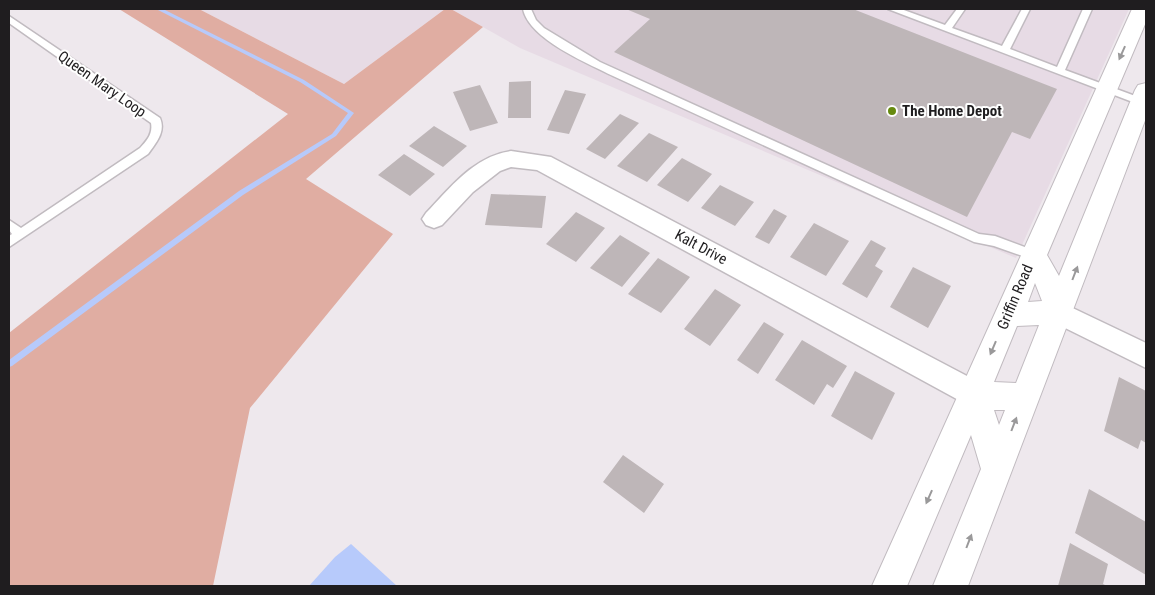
<svg xmlns="http://www.w3.org/2000/svg" width="1155" height="595" font-family="'Roboto Condensed',sans-serif">
<style>
.built{fill:#e7dbe5}
.green{fill:#e0ada2}
.water{fill:#b7cafb}
.lines{fill:none;stroke-linecap:round;stroke-linejoin:round}
.stream{fill:#b7cafb;fill-rule:evenodd}
.building{fill:#beb6b8}
.lane-casing{stroke:#c1bbc0;stroke-width:3}
.street-casing{stroke:#c1bbc0;stroke-width:3}
.secondary-casing{stroke:#c1bbc0;stroke-width:2}
.lane{fill:#fff;fill-rule:evenodd}
.street{fill:#fff;fill-rule:evenodd}
.secondary{fill:#fff;fill-rule:evenodd}
.oneway{fill:#9a999a}
.poi-dot{fill:#668a0f;stroke:#fff;stroke-width:2}
.labels{text-anchor:middle;dominant-baseline:central;stroke-width:4;stroke-linejoin:round;paint-order:stroke}
.street-label{font-size:15px;fill:#1f1d1f;stroke:#fff}
.poi-label{font-size:15px;font-weight:bold;fill:#1f1d1f;stroke:#fff;text-anchor:start}
</style>
<rect width="100%" height="100%" fill="#eee8ed"/>
<path class="built" d="M199 9H445L344 84Z
M451 9H1129L1022 245H1016L1019 251 1016 258 520 48Z"/>
<path class="green" d="M119 9H199L344 84 445 9H451L483 27 306 179 393 234 250 408 213 586H9V333L288 114Z"/>
<path class="water" d="M351 544 397 586H309L335 557Z"/>
<g class="lines">
<path class="stream" d="M158 9H163L304 80 354 113 336 136 243 195 12 366 9 367V360L239 191 332 134 348 113 300 82 158 10Z"/>
</g>
<path class="building" d="M626 9H853L1057 89 1030 139 1012 132 967 217 614 52 650 19Z
M531 81V118H508L509 82Z
M480 85 498 123 470 131 453 92Z
M565 90 586 94 569 134 547 130Z
M620 114 639 123 605 159 586 149Z
M434 126 467 146 443 167 409 146Z
M649 133 678 147 647 182 617 166Z
M404 154 435 174 410 196 378 175Z
M682 158 712 174 688 202 657 185Z
M720 185 754 202 735 226 701 208Z
M491 194 546 196 542 228 485 225Z
M774 209 787 216 769 244 755 237Z
M576 212 605 228 576 262 546 244Z
M814 223 849 241 826 276 790 257Z
M620 235 650 253 622 287 590 268Z
M871 240 886 248 875 266 883 271 867 298 842 284Z
M658 258 690 277 661 313 628 294Z
M913 267 951 286 928 328 890 307Z
M715 289 741 305 710 346 684 329Z
M764 322 784 334 758 374 737 360Z
M802 340 847 366 833 388 827 384 814 405 775 380Z
M855 371 895 393 872 440 831 416Z
M1119 377 1146 391V443L1141 440 1138 449 1104 431Z
M623 455 664 484 644 513 603 482Z
M1089 489 1146 522V575L1075 533Z
M1070 543 1108 564 1103 584 1107 586H1058Z"/>
<g class="lines">
<defs>
<path id="lane" d="M523 9H531L536 20 544 28 600 62 979 234 995 236 1038 252 1040 255 1038 258 1034 260 994 246 974 242 613 76C587 63 529 39 523 9Z
M888 9H901L945 25 957 9H965L952 28 1002 46 1022 9H1030L1010 49 1057 67 1083 9H1092L1065 70 1146 100V103L1138 104Z
M9 16 160 118C166 132 156 143 148 154L9 247V236L12 234 9 230V220L21 228 140 148C147 140 153 134 151 123L9 23Z"/>
<path id="street" d="M511 151 551 157 984 385 988 394 984 403 974 407 964 403 537 170 511 167 500 171 473 192 442 225 434 228 426 225 422 219 426 213C450 188 474 156 511 151Z
M1060 302 1146 343V368L1051 321 1047 313 1051 305Z"/>
<path id="secondary" d="M1132 9H1146V22L1047 255 1059 276 1135 90 1138 85 1146 83V118L968 586H933L981 469 971 435 907 586H872ZM1035 283 1042 301 1028 302ZM1039 325 1016 383 994 382 1017 326ZM994 410H1005L999 425Z"/>
</defs>
<use href="#lane" class="lane-casing"/>
<use href="#street" class="street-casing"/>
<use href="#secondary" class="secondary-casing"/>
<use href="#lane" class="lane"/>
<use href="#street" class="street"/>
<use href="#secondary" class="secondary"/>
</g>
<defs><path id="oneway-solid" d="M-6-.8H1V-3.2L6.5 0L1 3.2V.8H-6Z" transform="scale(1.25)"/></defs>
<g class="oneway">
<use href="#oneway-solid" transform="translate(1122 53) rotate(114)"/>
<use href="#oneway-solid" transform="translate(1075 273) rotate(-69)"/>
<use href="#oneway-solid" transform="translate(993 348) rotate(113)"/>
<use href="#oneway-solid" transform="translate(1014 424) rotate(-69)"/>
<use href="#oneway-solid" transform="translate(929 497) rotate(114)"/>
<use href="#oneway-solid" transform="translate(969 541) rotate(-69)"/>
</g>
<circle class="poi-dot" cx="892" cy="111" r="5"/>
<g class="labels">
<g class="street-label">
<text transform="translate(102 84) rotate(35)">Queen Mary Loop</text>
<text transform="translate(701 247) rotate(28)">Kalt Drive</text>
<text transform="translate(1015 297) rotate(-67)">Griffin Road</text>
</g>
<g class="poi-label">
<text x="902" y="111">The Home Depot</text>
</g>
</g>
<rect width="1155" height="595" fill="none" stroke="#1f1d1f" stroke-width="20"/>
</svg>
